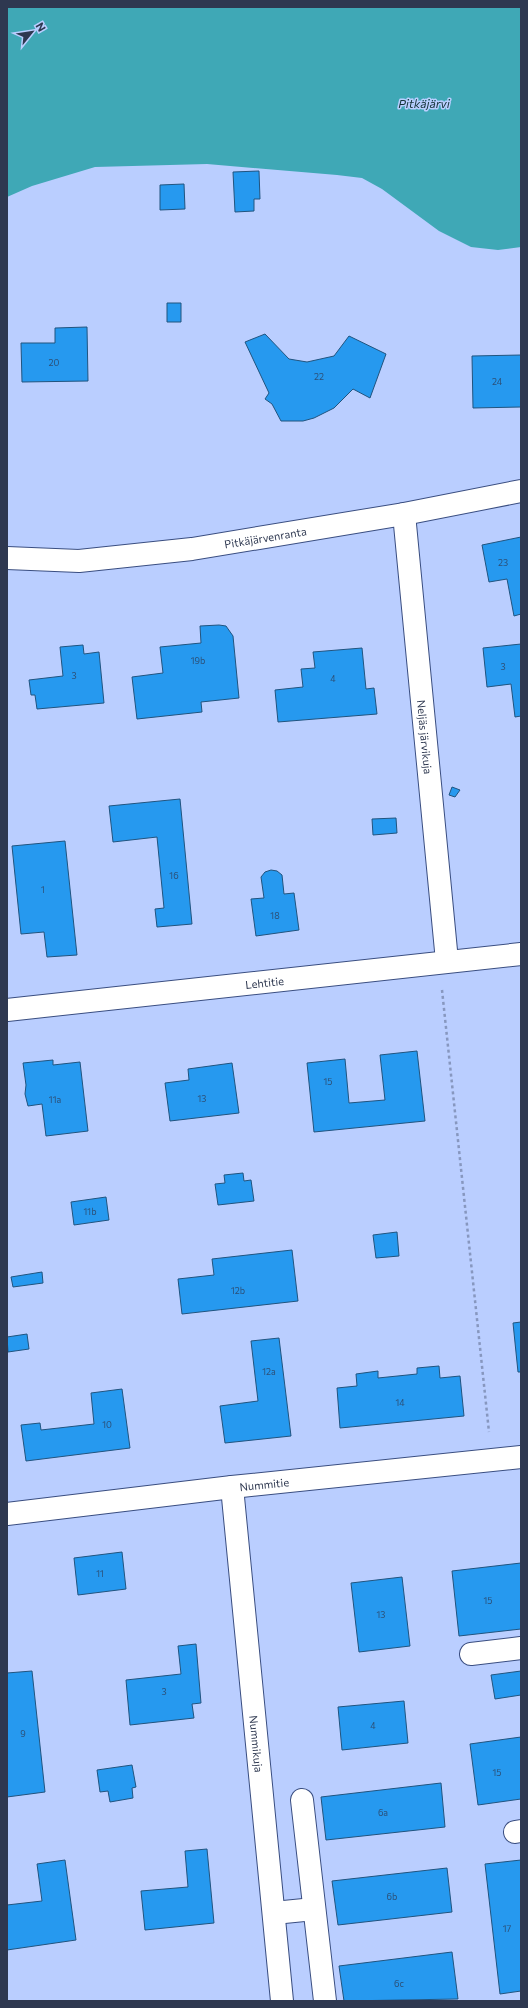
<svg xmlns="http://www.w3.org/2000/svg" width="528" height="2008" font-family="Commissioner,sans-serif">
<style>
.water{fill:#3fa8b6}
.building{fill:#2699ef;stroke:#21547f}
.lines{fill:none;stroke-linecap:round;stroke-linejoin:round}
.minor-casing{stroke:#3a4e81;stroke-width:24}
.path{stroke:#8797bf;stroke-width:2.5;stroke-dasharray:3 3;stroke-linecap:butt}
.minor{stroke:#fff;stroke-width:22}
.labels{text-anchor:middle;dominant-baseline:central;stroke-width:3;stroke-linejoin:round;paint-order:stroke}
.number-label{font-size:9px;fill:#2c5078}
.street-label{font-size:11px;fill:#2e3850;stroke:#baceff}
.water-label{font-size:12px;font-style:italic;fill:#123237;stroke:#baceff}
</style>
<rect width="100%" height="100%" fill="#baceff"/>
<path class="water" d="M7 7H521V247L498 250 471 247 439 231 382 189 362 178 337 175 207 164 95 167 32 186 7 197Z"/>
<path class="building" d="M259 171 260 199H254V211L235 212 233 172Z
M184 184 185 209 160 210V185Z
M167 303H181V322H167Z
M87 327 88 381 22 382 21 343H55V328Z
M265 334 289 359 307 362 334 356 349 336 386 354 370 398 353 389 334 408 314 418 303 421H281L272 404 265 399 269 393 245 342Z
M521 355V407L473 408 472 356Z
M521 537V614L514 616 507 579 489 582 482 545Z
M219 625 226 626 233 636 239 698 201 702 202 712 137 719 132 677 163 673 160 647 201 643 200 626Z
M521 644V716L515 717 511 684 487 687 483 648Z
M83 645 84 654 99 652 104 703 37 709 35 695H31L29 680 63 676 60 647Z
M362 648 366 689 374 688 377 714 278 722 275 690 303 687 301 669 315 668 313 652Z
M452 787 460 790 455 797 449 795Z
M180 799 192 924 157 927 155 909 164 908 157 837 113 842 109 806Z
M396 818 397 833 373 835 372 819Z
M65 841 77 955 47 957 44 932 21 934 12 846Z
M271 870 277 871 282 875 284 894 294 893 299 930 256 936 251 899 264 898 261 877 265 872Z
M417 1051 425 1121 314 1132 307 1063 345 1059 349 1103 385 1100 380 1055Z
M53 1060V1065L80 1062 88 1131 46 1136 42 1104 28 1106 25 1094 26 1085 23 1063Z
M232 1063 239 1113 170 1121 165 1083 189 1080 188 1069Z
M243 1173 244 1181 251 1180 254 1201 218 1205 215 1184 225 1183 224 1175Z
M106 1197 109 1220 74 1225 71 1202Z
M397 1232 399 1256 376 1258 373 1235Z
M292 1250 298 1301 182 1314 178 1279 214 1275 212 1259Z
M42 1272 43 1283 13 1287 11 1277Z
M521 1322V1372H518L513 1323Z
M27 1334 29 1349 8 1352 7 1337Z
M279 1338 291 1436 225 1443 220 1406 258 1401 251 1341Z
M439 1366 440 1378 460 1376 464 1416 340 1428 337 1388 357 1386 356 1374 378 1371V1378L417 1374V1368Z
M122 1389 130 1448 26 1461 21 1425 40 1423 41 1430 94 1424 91 1393Z
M122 1552 126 1589 78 1595 74 1558Z
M521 1563V1629L459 1636 452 1571Z
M402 1577 410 1646 359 1652 351 1583Z
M196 1644 201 1703 192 1704 194 1718 130 1725 126 1680 181 1674 178 1646Z
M32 1671 45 1792 7 1797V1673Z
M521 1671V1695L495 1699 491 1675Z
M404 1701 408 1743 342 1750 338 1707Z
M521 1737V1799L478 1805 470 1744Z
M132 1765 136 1787 132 1788 133 1798 110 1802 108 1791 100 1792 97 1770Z
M441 1783 445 1827 326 1840 321 1797Z
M207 1849 214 1923 145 1930 141 1891 188 1887 185 1851Z
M65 1860 76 1940 7 1950V1905L42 1901 37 1864Z
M521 1860V1991L500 1994 485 1864Z
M447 1868 452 1912 338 1925 332 1881Z
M452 1952 458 1999 344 2001 339 1966Z"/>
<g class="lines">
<defs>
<g id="minor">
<path id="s1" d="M404 514 447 961"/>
<path id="s2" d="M7 558 79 561 192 549 404 514 521 491"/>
<path id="s3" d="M7 1010 521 954"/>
<path id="s4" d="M232 1487 282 2001"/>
<path id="s5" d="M7 1514 232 1487 521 1457"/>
<path d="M471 1654 521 1648"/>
<path d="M302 1800 325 2001"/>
<path d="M515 1832 521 1831"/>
<path d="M274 1913 314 1909"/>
</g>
</defs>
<use href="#minor" class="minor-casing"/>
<path class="path" d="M442 990 489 1432"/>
<use href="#minor" class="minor"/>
</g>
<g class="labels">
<g class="number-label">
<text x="54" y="362">20</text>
<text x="319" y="376">22</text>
<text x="497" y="381">24</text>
<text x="503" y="562">23</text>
<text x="198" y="660">19b</text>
<text x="503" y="666">3</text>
<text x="74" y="675">3</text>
<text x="333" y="678">4</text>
<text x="174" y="875">16</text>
<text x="43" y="889">1</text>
<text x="275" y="915">18</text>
<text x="328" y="1081">15</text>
<text x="202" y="1098">13</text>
<text x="55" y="1099">11a</text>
<text x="90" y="1211">11b</text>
<text x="238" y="1290">12b</text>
<text x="269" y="1371">12a</text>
<text x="400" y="1402">14</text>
<text x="107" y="1424">10</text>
<text x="100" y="1573">11</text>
<text x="488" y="1600">15</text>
<text x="381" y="1614">13</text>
<text x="164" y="1691">3</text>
<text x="373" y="1725">4</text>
<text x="23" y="1733">9</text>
<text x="497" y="1772">15</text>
<text x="383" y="1812">6a</text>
<text x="392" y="1896">6b</text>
<text x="507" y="1928">17</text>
<text x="399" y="1983">6c</text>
</g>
<g class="street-label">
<text stroke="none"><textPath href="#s2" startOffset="260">Pitkäjärvenranta</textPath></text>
<text stroke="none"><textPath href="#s1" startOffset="224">Neljäs järvikuja</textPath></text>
<text stroke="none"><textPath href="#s3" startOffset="259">Lehtitie</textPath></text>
<text stroke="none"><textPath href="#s5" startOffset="259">Nummitie</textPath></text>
<text stroke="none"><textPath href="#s4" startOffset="258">Nummikuja</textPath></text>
</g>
<g class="water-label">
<text x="424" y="103">Pitkäjärvi</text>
</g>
</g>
<rect width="528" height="2008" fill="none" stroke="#2e3850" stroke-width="16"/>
<g transform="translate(32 32) rotate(60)" stroke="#baceff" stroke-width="3" paint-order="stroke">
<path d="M0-3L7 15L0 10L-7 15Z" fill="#2e3850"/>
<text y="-6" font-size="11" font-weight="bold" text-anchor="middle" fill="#2e3850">N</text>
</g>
</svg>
